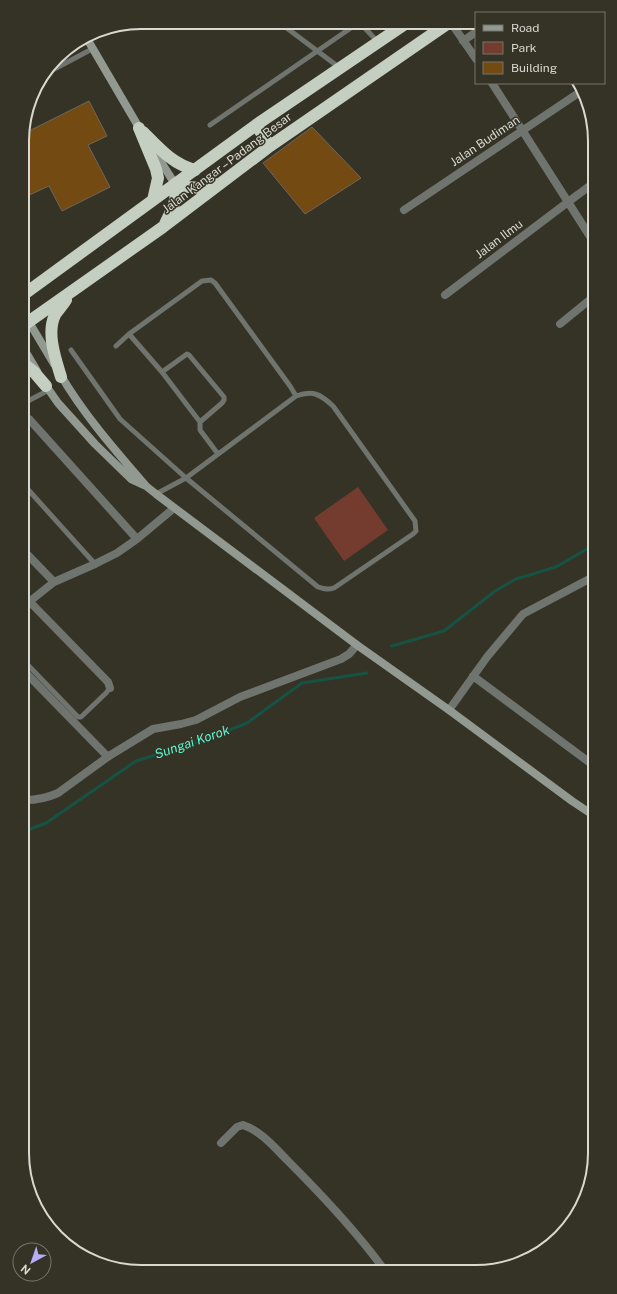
<svg xmlns="http://www.w3.org/2000/svg" width="617" height="1294" font-family="'Public Sans',sans-serif">
<style>
.green{fill:#743c2e}
.lines{fill:none;stroke-linecap:round;stroke-linejoin:round}
.stream{stroke:#165345;stroke-width:3}
.building{fill:#724a12;stroke:#70665a}
.lane{stroke:#70746f;stroke-width:5}
.street{stroke:#70746f;stroke-width:8}
.secondary{stroke:#929990;stroke-width:8}
.highway{stroke:#c4cfc1;stroke-width:12}
.labels{text-anchor:middle;dominant-baseline:central;stroke-width:3;stroke-linejoin:round;paint-order:stroke}
.street-label{font-size:12px;fill:#d9d9d0;stroke:#343326}
.water-label{font-size:13px;font-style:italic;fill:#5cf4d0;stroke:#343326}
.rim{fill:none;stroke:#d9d9d0;stroke-width:2}
</style>
<rect width="100%" height="100%" fill="#343326"/>
<path class="green" d="M358 487 388 530 344 561 314 518Z"/>
<g class="lines">
<path class="stream" d="M392 646 444 631 495 591 516 579 556 567 592 546
M25 831 46 823 136 761 204 740 247 723 302 683 367 673"/>
</g>
<path class="building" d="M89 101 107 136 88 145 110 187 62 211 49 186 27 196 23 189V134Z
M312 127 361 178 305 214 263 163Z"/>
<g class="lines">
<path class="lane" d="M280 23 340 68
M360 23 378 42
M57 59 60 66
M45 74 92 49
M210 125 358 23
M129 334 162 372 200 422V430L218 454
M116 346 129 334 202 281 211 280 215 283 290 386 296 396 186 478 156 494
M71 350 120 419 186 478 318 587C324 589 328 590 334 588L413 534 416 531 415 521 333 406C320 394 313 390 296 396
M162 372 187 354 189 355 224 397V400L222 403 200 422
M24 403 49 390
M24 485 95 564
M25 662 78 717H81L106 693 110 688"/>
<path class="street" d="M452 24 476 59
M463 41 476 32
M492 83 591 238
M404 210 580 92
M445 295 568 202 591 185
M560 324 592 298
M29 419 137 539
M24 551 54 582
M30 602 108 682 110 688
M24 606 54 582 95 564 117 553 137 539 173 509
M25 672 108 757
M473 676 593 765
M449 710 487 657 523 614 593 577
M25 800C37 800 47 798 58 793L109 756 153 729 181 724 196 720 240 697 341 659 349 654 357 645
M221 1143 237 1127 243 1125C261 1131 275 1148 288 1161 322 1195 355 1230 383 1268"/>
<path class="secondary" d="M86 37 141 131
M152 148 175 184
M29 322 54 364
M24 349 37 371
M60 374C84 415 115 450 146 486L156 494 357 645 449 710 572 801 593 815
M44 383 58 403 95 444 131 479 144 485"/>
<path class="highway" d="M256 125 270 146
M139 128 156 169 158 178 153 200
M143 132C159 148 172 164 195 170
M175 184C191 190 203 187 219 184
M165 224C172 209 178 201 175 184
M23 295 256 125 405 24
M24 325 163 227 270 146 447 24
M24 364 34 372 46 386
M61 377C56 360 46 333 55 315 58 310 63 305 66 300"/>
</g>
<g class="labels">
<g class="street-label">
<text transform="translate(485 141) rotate(-34)">Jalan Budiman</text>
<text transform="translate(227 163) rotate(-37)">Jalan Kangar – Padang Besar</text>
<text transform="translate(499 239) rotate(-37)">Jalan Ilmu</text>
</g>
<g class="water-label">
<text transform="translate(192 742) rotate(-19)">Sungai Korok</text>
</g>
</g>
<path d="M0 0H617V1294H0ZM141 29H476A112 112 0 0 1 588 141V1153A112 112 0 0 1 476 1265H141A112 112 0 0 1 29 1153V141A112 112 0 0 1 141 29Z" fill="#343326" fill-rule="evenodd"/>
<path class="rim" d="M141 29H476A112 112 0 0 1 588 141V1153A112 112 0 0 1 476 1265H141A112 112 0 0 1 29 1153V141A112 112 0 0 1 141 29Z"/>
<rect x="475" y="12" width="130" height="72" fill="#343326" stroke="#76756a"/>
<rect x="483" y="25" width="20" height="6" fill="#929990" stroke="#76756a"/>
<text x="511" y="32" font-size="12" fill="#d9d9d0">Road</text>
<rect x="483" y="42" width="20" height="12" fill="#743c2e" stroke="#76756a"/>
<text x="511" y="52" font-size="12" fill="#d9d9d0">Park</text>
<rect x="483" y="62" width="20" height="12" fill="#724a12" stroke="#76756a"/>
<text x="511" y="72" font-size="12" fill="#d9d9d0">Building</text>
<g transform="translate(32 1262) rotate(220)"><circle r="19" fill="#343326" stroke="#76756a"/>
<path d="M0-3L7 15L0 10L-7 15Z" fill="#b6acf8"/>
<text y="-6" font-size="11" font-weight="bold" text-anchor="middle" fill="#d9d9d0">N</text>
</g>
</svg>
